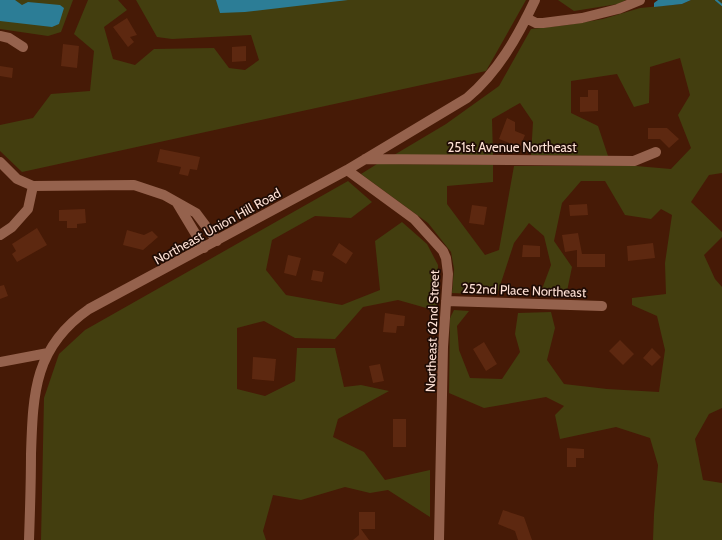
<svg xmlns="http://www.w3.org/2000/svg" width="722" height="540" font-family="Cabin,sans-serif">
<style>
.green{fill:#433e0f}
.water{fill:#2c7d96}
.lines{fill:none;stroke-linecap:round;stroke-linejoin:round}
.stream{stroke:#2c7d96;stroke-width:2}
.building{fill:#5d2810}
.minor{stroke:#95624d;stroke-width:10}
.labels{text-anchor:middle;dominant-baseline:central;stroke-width:3.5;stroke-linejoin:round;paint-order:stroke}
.street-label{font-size:13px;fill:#fee1d5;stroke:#1f0c05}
</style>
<rect width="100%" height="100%" fill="#461a06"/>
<path class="green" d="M0 0H73L61 32 48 36 0 29Z
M88 0H118L127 10 104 27 113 59 135 65 154 49 214 48 229 68 245 70 259 60 251 35 172 39 157 37 136 0H526L486 71 22 172 0 151V125L33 118 51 94 90 91 94 51 74 34Z
M558 0H626L618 4 574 11Z
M691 0H722V173L709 175 691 202 722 232V237L704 255 715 279 722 287V408L709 414 695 439 703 480 722 483V540H653L654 514 658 465 650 438 616 427 560 439 555 415 564 406 546 397 484 408 449 393 450 318 454 310 469 311 457 326 459 350 470 378 502 379 520 352 515 334 518 313 551 312 555 328 547 360 564 384 607 389 659 392 665 350 657 316 632 305V298L666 294 665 263 672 215 661 209 651 219 625 215 605 181H581L562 203 554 241 572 267 566 296 539 297 551 265 544 236 529 223 514 243 497 295 452 293 454 269 451 252 428 223 361 174 377 164 493 165V182L447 186V204L485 255 499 250 514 166H636L671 169 691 148 678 115 690 95 680 58 650 67 649 103 634 107 617 74 571 81V113L598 126 608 156 531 155 533 122 520 103 492 119 493 156 394 155 446 124 499 86 531 29 567 25 603 19 640 8 682 4Z
M348 181 372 202 351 218 315 216 272 240 266 270 286 295 342 305 380 290 375 241 402 222 427 244 438 265 437 311 398 300 363 307 335 339 295 338 264 321 237 328V389L265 396 295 381 297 348H335L344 387 361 385 389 391 338 419 333 437 364 452 385 480 430 470V517L388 490 370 493 345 487 301 500 273 495 263 531 266 540H41L44 398 59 354 85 330Z"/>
<path class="water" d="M0 0H15L22 5 28 2 60 5 64 8 59 24 52 27 0 21Z
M216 0H348L245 12 220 13Z
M658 0H691L682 4 654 7V3Z"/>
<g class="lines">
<path class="stream" d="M716 0 722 5"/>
</g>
<path class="building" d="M127 18 137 35 130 37 134 42 128 47 113 27Z
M63 44 79 46 77 68 61 66Z
M246 46V61L232 62V47Z
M0 66 13 68 12 78 0 76Z
M588 90H598V111L580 112V97H588Z
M507 118 515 122V131L525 135 520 147 499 139Z
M648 128H667L679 139 669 148 660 139H648Z
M160 149 200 157 197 170 190 169 188 176 179 174 181 167 157 162Z
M587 204 588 215 570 216 569 205Z
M472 205 487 207 484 225 469 223Z
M85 209 86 223 77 224V228H67V221H59V210Z
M37 228 47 245 17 262 12 254 16 251 12 244Z
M127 230 144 235 152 231 158 237 143 250 123 245Z
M578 233 582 254H605V267H577V250L565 252 562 235Z
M339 243 353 253 346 264 332 255Z
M653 243 655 258 628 261 627 246Z
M523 245 540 246V257H522Z
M288 255 301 258 296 276 284 273Z
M313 270 324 272 322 282 311 280Z
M4 285 8 296 0 299V286Z
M385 313 405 316 404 326H397L396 333 383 332Z
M620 340 634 354 623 365 609 351Z
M484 342 497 364 486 371 473 349Z
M652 348 661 357 652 366 643 358Z
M253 357 276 359 274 381 252 379Z
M380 364 384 381 373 383 369 366Z
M393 419H406V447H393Z
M567 448 584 449V458H576V467H567Z
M503 510 524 517 532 540H518L515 531 498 524Z
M359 512H375V529H361L369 540H353L359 535Z"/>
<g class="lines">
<path class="minor" d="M526 18 536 23H543L582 18 618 9 640 0
M0 36 9 38 23 47
M365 159 634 161 656 152
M0 162 17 179 33 186 134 185 164 195 196 213 217 241
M347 170 414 219 443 251 446 258 448 274 443 347 439 540
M177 203 204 248
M0 235 12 227 28 209 33 186
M446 301 602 306
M0 362 48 353
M29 540C30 511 31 483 31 454 33 393 34 347 89 309L347 170 467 98C498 72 518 36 535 0"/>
</g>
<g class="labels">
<g class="street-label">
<text x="512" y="147">251st Avenue Northeast</text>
<text transform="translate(217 226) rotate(-29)">Northeast Union Hill Road</text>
<text transform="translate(524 290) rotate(2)">252nd Place Northeast</text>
<text transform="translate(432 331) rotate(-88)">Northeast 62nd Street</text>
</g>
</g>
</svg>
